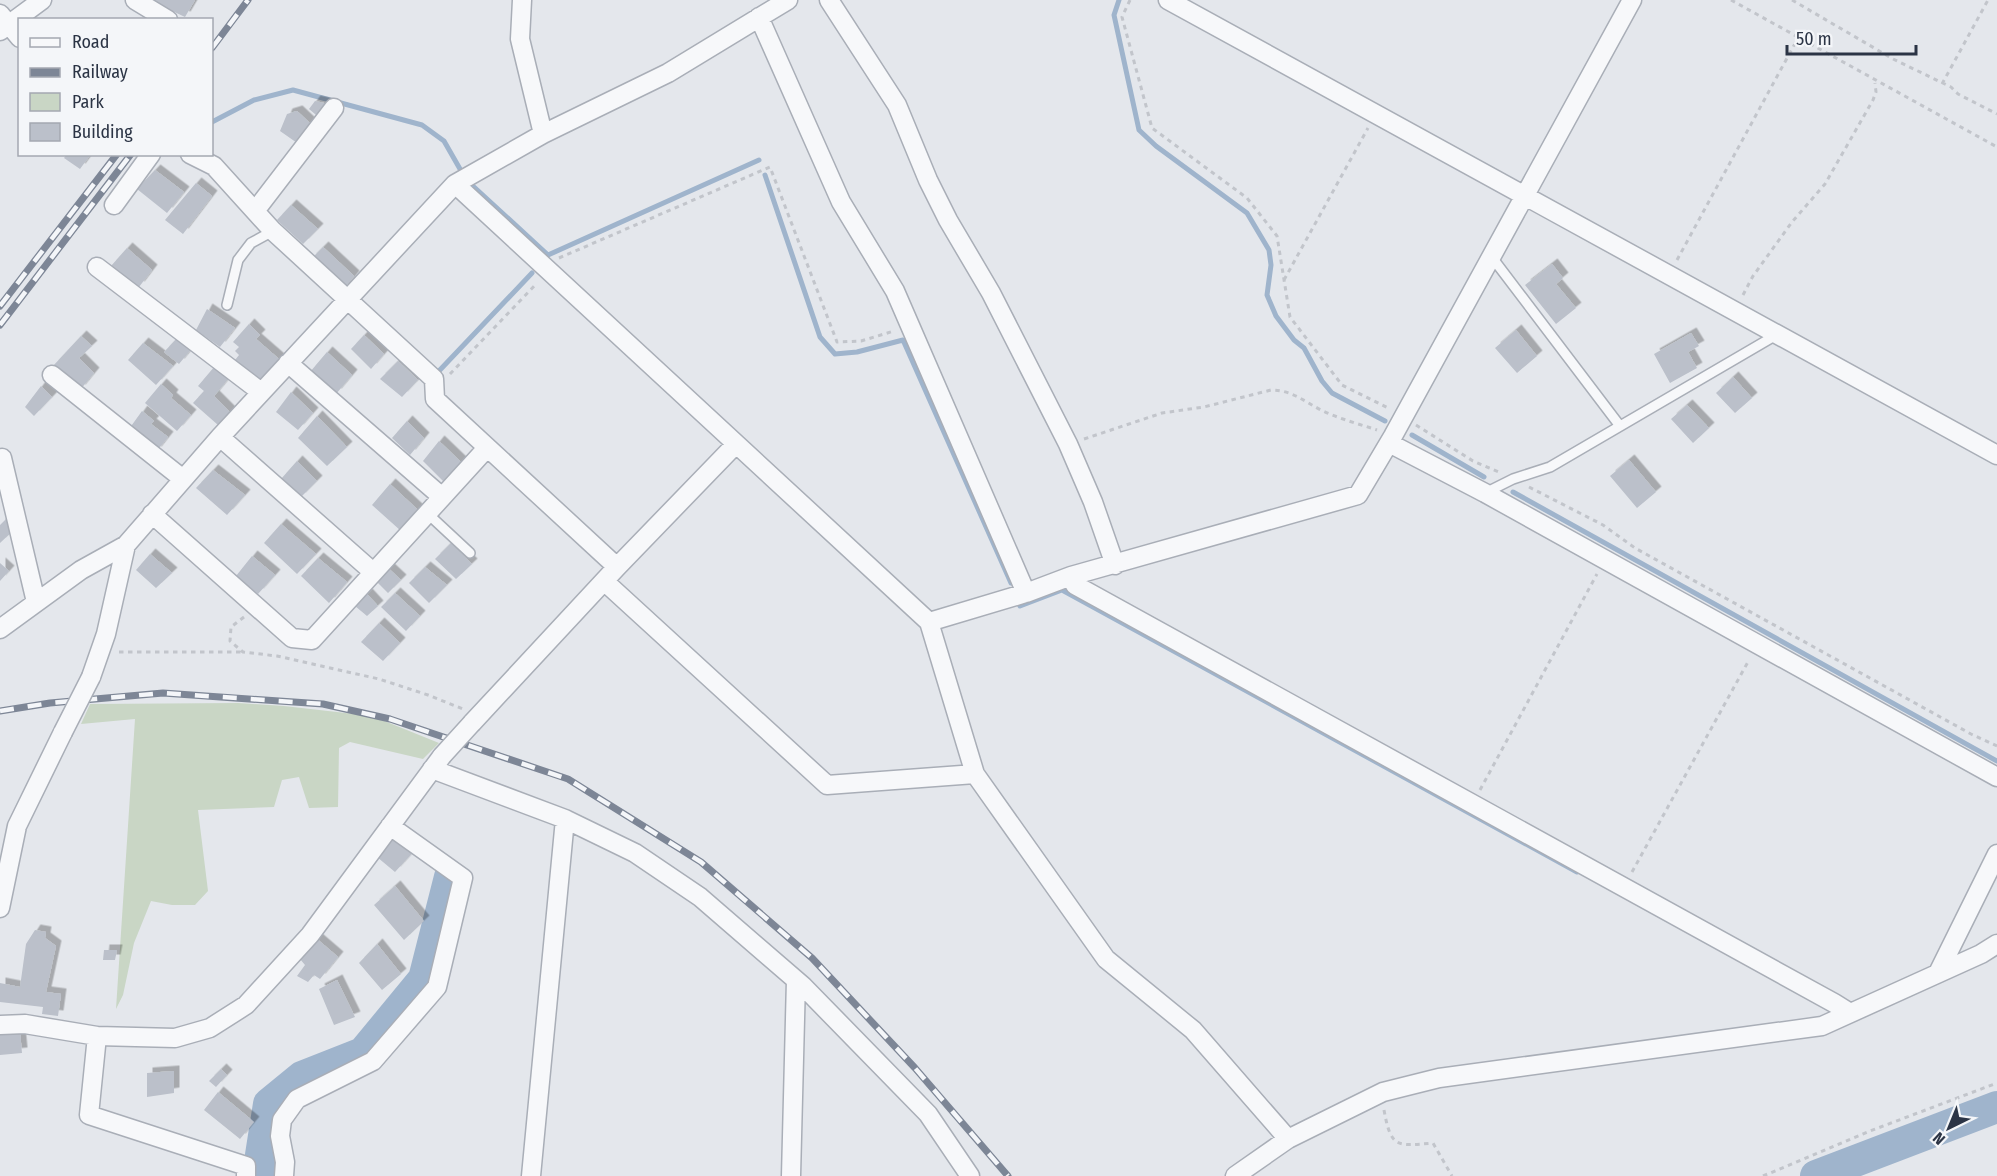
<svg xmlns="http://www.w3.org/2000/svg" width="1997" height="1176" font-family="'Fira Sans Condensed',sans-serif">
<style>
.green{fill:#c9d6c5}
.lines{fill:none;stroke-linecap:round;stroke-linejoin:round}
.stream{stroke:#9fb4cc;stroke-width:5}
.river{stroke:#9fb4cc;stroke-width:32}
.building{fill:#bbc0ca;filter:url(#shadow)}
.service-casing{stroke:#a9aeb7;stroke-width:12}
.minor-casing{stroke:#a9aeb7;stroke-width:21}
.path{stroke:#c2c5cb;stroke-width:3;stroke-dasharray:4.5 4.5;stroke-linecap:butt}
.service{stroke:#f7f8fa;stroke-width:9}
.minor{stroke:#f7f8fa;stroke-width:18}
.rail-casing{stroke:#7d8696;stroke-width:7}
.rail{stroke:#f4f6f9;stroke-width:4.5;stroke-dasharray:14;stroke-linecap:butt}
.minor-bridge-casing{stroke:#a9aeb7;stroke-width:21;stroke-linecap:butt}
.minor-bridge{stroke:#f7f8fa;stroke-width:18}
</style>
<defs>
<filter id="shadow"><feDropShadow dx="5.5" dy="-5.5" stdDeviation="0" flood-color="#0004"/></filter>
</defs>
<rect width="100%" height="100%" fill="#e4e7ec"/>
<path class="green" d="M238 703 284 706 372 716 439 743 423 759 350 742 339 748 338 807 309 808 299 777 282 780 274 807 198 810 208 891 195 905H172L151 901 134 943 123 995 116 1009 135 719 81 724 90 704Z"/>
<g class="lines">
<path class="stream" d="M1119 0 1114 15 1139 130 1156 146 1247 213 1269 250 1271 265 1267 295 1276 316 1294 340 1304 348 1322 381 1332 393 1385 421
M212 122 254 100 293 90 422 125 444 141 460 169
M765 175 820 337 835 354 857 352 903 340 1011 583
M474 187 548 255 759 160
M438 372 532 273
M1412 435 1484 477
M1513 492 1997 761
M1020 606 1062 590 1577 872"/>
<path class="river" d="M261 1176V1155L269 1104 302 1077 363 1053 424 979 450 877
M1816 1176 1997 1107"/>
</g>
<path class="building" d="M149 0H195L185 17Z
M315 101 333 105 322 120 309 109Z
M297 111 314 127 300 145 280 131 287 114Z
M67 154H91L80 169 64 158Z
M155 170 184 192 167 213 137 189Z
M196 183 212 196 183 234 165 220Z
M291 205 318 229 303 244 277 220Z
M323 247 354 276 343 290 311 259Z
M127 248 152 270 139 287 111 266Z
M1552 264 1563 278 1556 284 1576 308 1556 324 1525 285Z
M207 309 235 328 220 347 196 330Z
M249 324 260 335 256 339 279 359 260 380 235 360 239 355 235 351 239 347 233 342Z
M1516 330 1537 356 1517 373 1495 348Z
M1691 333 1699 346 1688 352 1697 368 1670 383 1654 354Z
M364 335 384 354 371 369 351 349Z
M81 336 92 346 79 358 94 373 80 390 53 366Z
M179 336 193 347 179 364 164 352Z
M143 343 173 366 156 385 128 360Z
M327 352 352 375 336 394 310 372Z
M398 361 418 380 402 397 380 379Z
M215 366 229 378 214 396 230 412 218 425 193 403 204 391 198 386Z
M1733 377 1752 398 1735 413 1716 393Z
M161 384 173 395 171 398 191 415 177 431 145 403Z
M41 386 52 397 34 416 25 407Z
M291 392 313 413 298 430 276 412Z
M1687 405 1709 428 1693 443 1671 419Z
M142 411 154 421 151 424 168 437 156 452 129 429Z
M317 416 347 447 327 466 298 438Z
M407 421 424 438 410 455 392 438Z
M439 441 462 463 444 482 423 461Z
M1629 460 1656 492 1637 508 1610 476Z
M297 461 317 481 300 498 281 479Z
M213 470 245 495 227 515 196 488Z
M390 484 418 510 401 531 372 505Z
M7 518 16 528 0 543V525Z
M281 524 316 554 297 574 264 543Z
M451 543 472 564 456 579 435 559Z
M150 554 172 573 156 588 136 570Z
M252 556 275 575 258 594 236 576Z
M318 558 347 582 329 603 301 576Z
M0 563 9 571 0 581Z
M387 567 401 580 388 593 375 580Z
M425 567 447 585 429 603 409 583Z
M395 593 420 616 406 631 381 607Z
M367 594 378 606 367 616 355 606Z
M379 623 400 643 383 661 361 642Z
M396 832 416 849 395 872 377 857Z
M395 886 424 921 404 940 374 905Z
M35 930 46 932 45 938 56 946 46 992 61 994 58 1016 42 1014 43 1007 0 1002V983L20 987 26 944Z
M317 939 338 957 320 979 314 975 308 982 297 976 305 965 300 959Z
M377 944 401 974 382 990 359 963Z
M104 950H117L115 960H103Z
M337 980 355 1017 334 1025 319 989Z
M20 1032 22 1053 0 1055V1034Z
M221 1069 227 1075 216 1087 209 1081Z
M174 1071V1093L147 1097V1073Z
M218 1092 254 1122 240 1139 204 1110Z"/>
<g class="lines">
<defs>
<path id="service" d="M1491 256 1620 426
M227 305 238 260 251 243 273 231
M1485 493 1513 479 1550 467 1778 334
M427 513 470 553"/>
<path id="minor" d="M135 0 168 20
M522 0 520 39 543 134
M829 0 897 105 928 180 948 220 991 293 1068 444 1093 502 1115 565
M1168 0 1997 455
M0 14 20 38
M759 17 841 202 895 291 1026 593
M0 31 42 0
M190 154 214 166 273 231 434 379 435 399 617 567
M455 184 929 622 975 774 1106 959 1193 1030 1288 1139
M114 205 151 154
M255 211 334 108
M97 267 261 392
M288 363 442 497
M52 375 183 479
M220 437 373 572
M1389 443 1485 493 1997 777
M2 458 36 602
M152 514 292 638 312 640 486 449
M1071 576 1075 585 1834 1003 1850 1013
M604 581 827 785 975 774
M929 622 1026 593 1071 576 1358 495 1393 436 1632 0
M0 629 81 570 126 545 220 437 455 184 543 134 668 73 788 0
M91 677 106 634 126 545
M472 723 617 567 736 444
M432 769 565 819 531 1176
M565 819 635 853 700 897 803 986 928 1114 970 1176
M0 908 17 826 63 732
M1938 973 1997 854
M0 1025 25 1024 97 1036 175 1038 210 1028 246 1005 310 935 442 756
M97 1036 89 1115 246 1166V1176
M284 1176 285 1162 280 1136 282 1120 297 1099 373 1061 437 987 463 878 390 826
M791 1176 796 980
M1235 1176 1288 1139 1383 1092 1439 1078 1822 1026 1981 954 1997 944"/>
</defs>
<use href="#service" class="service-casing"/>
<use href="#minor" class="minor-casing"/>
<path class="path" d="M1130 0 1122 17 1152 128 1247 198 1277 236 1290 317 1342 385 1388 408
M1731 0 1997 147
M1792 0 1893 59 1951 87 1958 94 1997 114
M1942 84 1988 0
M559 258 770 167 837 342 861 341 894 331
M1677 260 1798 38
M1284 280 1368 128
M1743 295 1753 276 1792 222 1825 184 1873 100 1876 92 1875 83
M450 374 537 283
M1416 425 1473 461 1499 472
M1084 439 1162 413 1204 407 1271 390C1292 390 1305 402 1323 411 1340 419 1359 424 1377 430
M1529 487 1603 525 1635 548 1971 734 1997 746
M244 617 231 627 230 641 243 652 277 656 379 679 428 695 463 709
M119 652H241
M1480 790 1597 574
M1632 872 1749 660
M1384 1110C1391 1149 1397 1146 1433 1143L1452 1176
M1763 1176 1870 1131 1997 1083"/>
<use href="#service" class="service"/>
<use href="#minor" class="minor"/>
<defs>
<path id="rail" d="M212 48 248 0
M0 306 117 154
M0 325 131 154
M0 711 50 703 163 693 323 704 390 719 568 779 701 862 812 958 915 1068 1008 1176"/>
</defs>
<use href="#rail" class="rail-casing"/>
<use href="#rail" class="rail"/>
<defs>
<path id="minor-bridge" d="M63 732 91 677
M442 756 472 723"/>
</defs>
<use href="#minor-bridge" class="minor-bridge-casing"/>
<use href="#minor-bridge" class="minor-bridge"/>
</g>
<rect x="18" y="18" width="195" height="138" fill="#f4f6f9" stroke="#a4a8b1" stroke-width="1.5"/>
<rect x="30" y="38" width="30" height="9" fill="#f7f8fa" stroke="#a4a8b1" stroke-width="1.5"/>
<text x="72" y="48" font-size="18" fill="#2b3445">Road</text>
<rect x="30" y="68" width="30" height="9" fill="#7d8696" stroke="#a4a8b1" stroke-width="1.5"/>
<text x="72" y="78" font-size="18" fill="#2b3445">Railway</text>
<rect x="30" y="93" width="30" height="18" fill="#c9d6c5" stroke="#a4a8b1" stroke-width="1.5"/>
<text x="72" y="108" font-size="18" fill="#2b3445">Park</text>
<rect x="30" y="123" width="30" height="18" fill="#bbc0ca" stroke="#a4a8b1" stroke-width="1.5"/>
<text x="72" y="138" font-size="18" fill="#2b3445">Building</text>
<g transform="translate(1949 1128) rotate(223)" stroke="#f4f6f9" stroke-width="4.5" paint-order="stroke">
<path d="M0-4.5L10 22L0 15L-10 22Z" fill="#2b3445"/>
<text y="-9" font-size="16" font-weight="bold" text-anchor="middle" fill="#2b3445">N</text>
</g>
<path d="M1787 45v9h129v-9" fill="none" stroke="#2b3445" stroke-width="3"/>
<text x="1796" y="45" font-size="18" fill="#2b3445" stroke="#f4f6f9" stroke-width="4.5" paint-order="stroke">50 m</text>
</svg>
